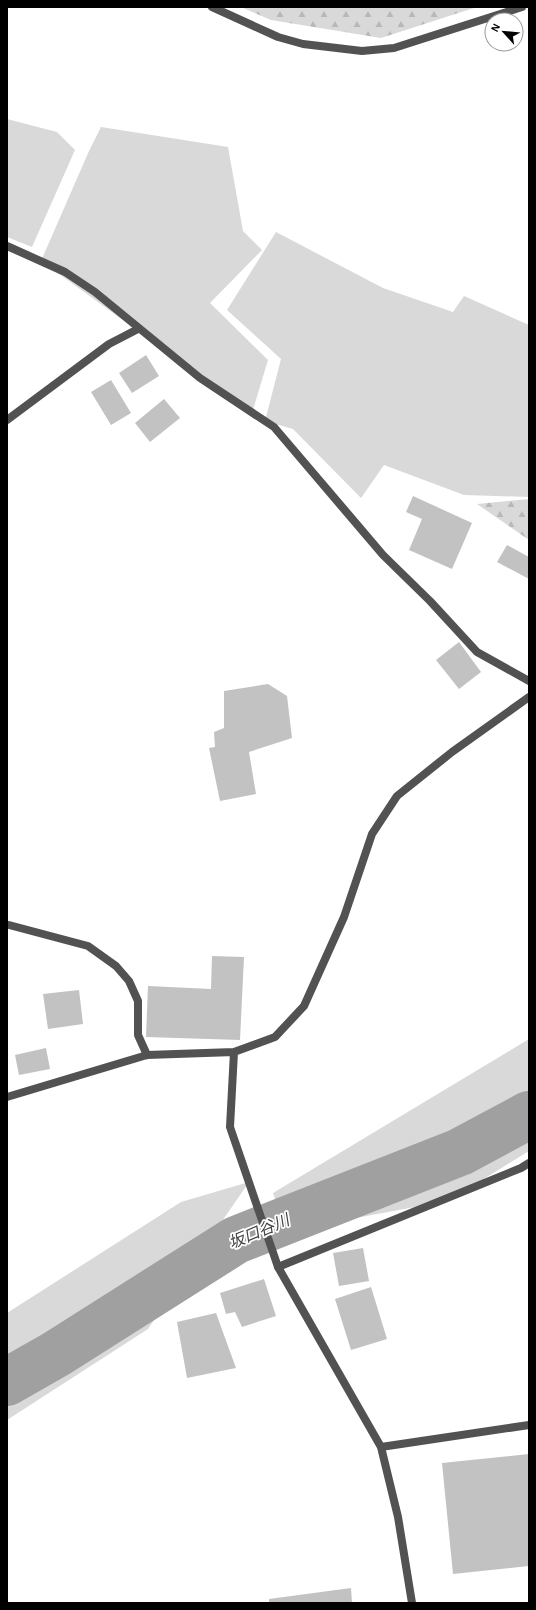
<svg xmlns="http://www.w3.org/2000/svg" width="536" height="1610" font-family="'Alegreya Sans','Noto Sans JP',sans-serif">
<style>
.green{fill:#d9d9d9}
.forest{fill:url(#forest-firs)}
.lines{fill:none;stroke-linecap:round;stroke-linejoin:round}
.river{stroke:#a0a0a0;stroke-width:48}
.building{fill:#c2c2c2}
.service{stroke:#525252;stroke-width:8}
.minor{stroke:#525252;stroke-width:8}
.labels{text-anchor:middle;dominant-baseline:central;stroke-width:3.5;stroke-linejoin:round;paint-order:stroke}
.water-label{font-size:16px;font-style:italic;fill:#414141;stroke:#fff}
</style>
<defs>
<pattern id="forest-firs" width="22" height="20" patternUnits="userSpaceOnUse"><rect width="22" height="20" fill="#d9d9d9"/><path d="M5 1l3.5 6h-7zM16 11l3.5 6h-7z" fill="#b8b8b8"/></pattern>
</defs>
<rect width="100%" height="100%" fill="#fff"/>
<path class="green" d="M7 119 57 132 75 150 32 247 7 237Z
M101 127 228 147 243 231 262 250 210 303 268 360 252 413 41 261 89 151Z
M276 232 383 288 453 312 464 296 529 325V497L464 495 384 465 361 498 293 429 265 421 281 359 227 310Z
M529 1039V1151L482 1180 415 1207 286 1231 273 1193Z
M249 1182 148 1329 7 1420V1313L181 1202Z"/>
<path class="forest" d="M241 7H477L381 38 271 20Z
M529 499V540L477 504Z"/>
<g class="lines">
<path class="river" d="M7 1382 56 1354 236 1240 460 1152 529 1115"/>
</g>
<path class="building" d="M146 355 159 376 132 393 119 373Z
M111 380 131 413 111 425 91 392Z
M164 399 180 418 150 442 135 423Z
M413 496 472 523 452 569 409 550 422 519 406 512Z
M507 545 529 557V579L497 562Z
M459 642 481 672 459 689 436 660Z
M268 684 287 696 292 738 249 752 256 794 220 801 209 748 215 747 214 732 224 728V691Z
M212 956 244 957 240 1040 146 1037 148 986 211 989Z
M79 990 83 1024 48 1029 43 994Z
M46 1048 50 1069 19 1075 15 1055Z
M363 1248 369 1281 339 1286 333 1253Z
M264 1279 276 1316 242 1327 235 1312 226 1314 220 1293Z
M371 1287 387 1339 351 1350 335 1299Z
M216 1313 236 1368 187 1378 177 1322Z
M529 1454V1566L453 1574 442 1463Z
M351 1588 352 1603H269V1599Z"/>
<g class="lines">
<path class="service" d="M7 420 109 344 138 329
M9 925 88 946 116 966 129 981 138 1001V1035L147 1055
M278 1267 521 1168 529 1163"/>
<path class="minor" d="M212 7 278 37 303 44 362 51 394 48 522 7
M7 246 65 272 95 292 200 378 274 427 383 555 430 601 477 652 529 681
M234 1052 230 1127 278 1267 381 1447 398 1517 412 1603
M7 1097 147 1055 234 1052 275 1037 304 1006 344 917 372 834 397 796 452 752 529 697
M381 1447 529 1425"/>
</g>
<g class="labels">
<g class="water-label">
<text transform="translate(259 1232) rotate(-23)">坂口谷川</text>
</g>
</g>
<rect width="536" height="1610" fill="none" stroke="#000000" stroke-width="16"/>
<g transform="translate(504 32) rotate(297)"><circle r="19" fill="#ffffff" stroke="#999999"/>
<path d="M0-3L7 15L0 10L-7 15Z" fill="#000000"/>
<text y="-6" font-size="11" font-weight="bold" text-anchor="middle" fill="#000000">N</text>
</g>
</svg>
